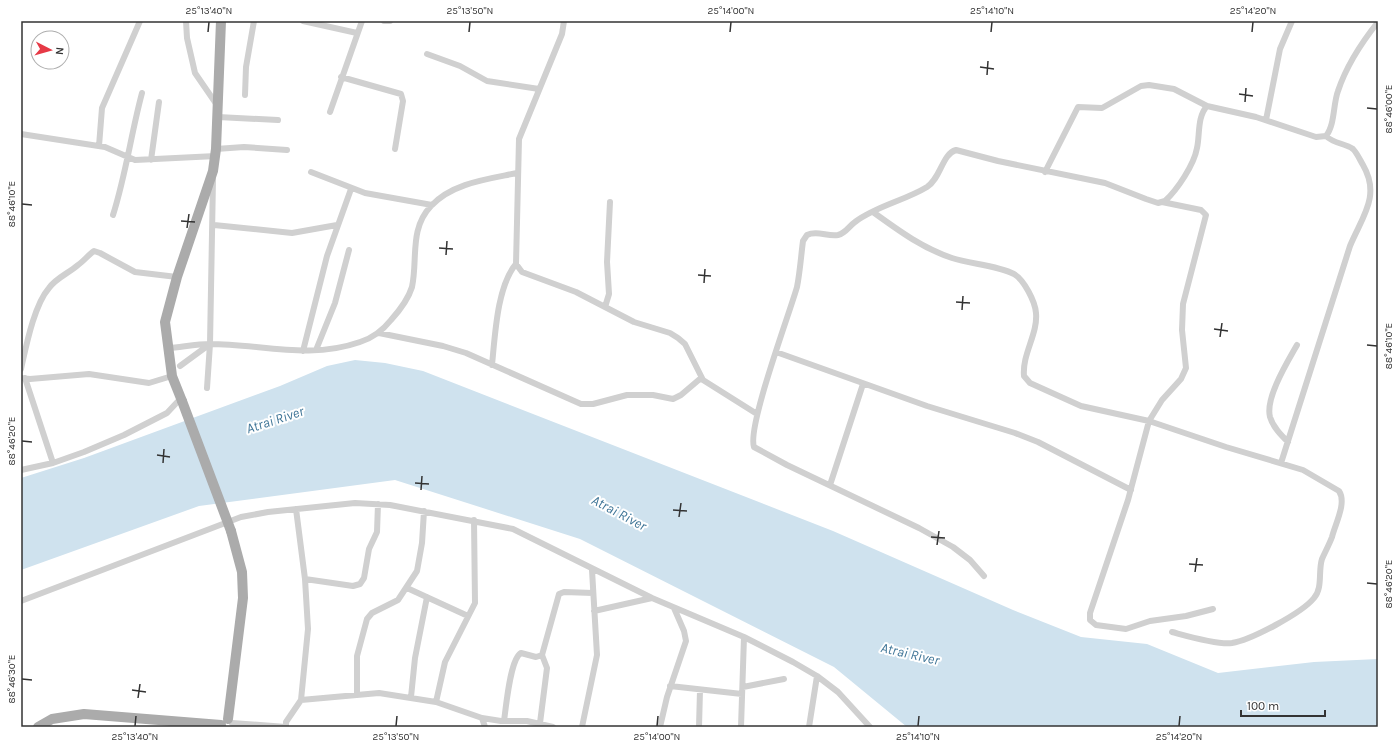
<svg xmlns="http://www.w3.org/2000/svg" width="1399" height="748" font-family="Karla,sans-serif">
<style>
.water{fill:#cfe2ee}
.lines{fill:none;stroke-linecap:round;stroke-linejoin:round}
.minor{stroke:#d0d0d0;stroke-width:6}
.primary{stroke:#ababab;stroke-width:10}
.primary-bridge{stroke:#ababab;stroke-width:10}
.ticks{fill:none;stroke:#333;stroke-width:1.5}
.labels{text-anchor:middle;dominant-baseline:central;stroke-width:4;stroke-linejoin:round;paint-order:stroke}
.water-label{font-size:14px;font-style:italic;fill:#3f7597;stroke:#fff}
.neatline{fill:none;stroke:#333;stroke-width:1.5}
.ticks-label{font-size:10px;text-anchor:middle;fill:#333}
</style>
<rect width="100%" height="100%" fill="#fff"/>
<path class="water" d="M355 360 385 363 423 371 833 531 1013 610 1081 637 1147 644 1218 673 1314 662 1378 659V727H907L834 667 580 539 395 480 199 506 21 570V478L84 458 280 386 327 366Z"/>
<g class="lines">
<path class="minor" d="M186 21 187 38 195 73 217 105
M303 21 357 33
M384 21H390
M564 21 562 34 519 139 516 264 522 272 576 292 634 322 670 333 678 338 685 344 703 380 757 414
M427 54 460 66 487 81 539 89
M341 77 401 94 403 101 395 149
M245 95 246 67 254 21
M330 112 362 21
M218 117 278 120
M1266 120 1280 49 1292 21
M21 134 105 147 135 160 216 156
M99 146 102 108 140 21
M216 149 244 147 287 150
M151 160 159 102
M311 172 365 193 432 205
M1045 172 1078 107 1102 108 1141 86 1149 85 1174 89 1207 106
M1162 202 1201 210 1206 215 1183 304 1182 330 1186 368 1181 379 1162 400 1149 421 1128 500 1090 613V620L1096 625 1126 629 1150 621 1186 616 1213 609
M873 212C898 230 922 248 952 258 970 264 997 265 1014 274 1024 280 1035 301 1036 313 1038 334 1022 354 1024 376L1030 383 1081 406 1149 421 1226 447 1303 470 1339 491C1347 503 1335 524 1332 537 1329 545 1325 552 1322 559 1318 571 1323 588 1314 598 1302 613 1251 640 1232 643 1217 645 1187 636 1172 632
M113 215C126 174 131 134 142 93
M214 225 292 233 337 225
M605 307 609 294 607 262 610 202
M379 333 443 346 466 353 581 404H593L627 395H653L673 399 681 395 701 378
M168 348C182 347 196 344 210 344 261 344 309 360 360 342 373 338 383 330 391 320 400 310 408 300 412 287 418 259 409 229 431 206 452 183 488 179 517 173
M316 350 335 303 349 250
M303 351 327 256 351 189
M776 352 927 406 1015 433 1038 442 1131 490
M492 365C495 336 497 286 516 264
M180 366 210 344
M21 369C26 347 34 305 49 288 56 278 69 273 78 265 84 261 88 255 94 251L100 253 135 272 177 277
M21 378 30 379 89 374 149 383 172 376
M25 378 53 463
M207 388 210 344 213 179
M1288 442C1281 435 1273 427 1270 417 1265 398 1288 361 1297 345
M1281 463 1350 246C1362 217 1381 196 1363 165 1360 160 1357 153 1353 149 1345 143 1334 144 1326 136
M21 470 53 463 84 452 124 435 167 413 181 398
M830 485 863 384
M296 509 305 579 308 629 301 700
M984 576 970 560 953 547 919 528 787 465 754 447C747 427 789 315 797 287 800 272 801 256 803 241L807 235C817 230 828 237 838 235 846 233 849 226 855 222 876 206 904 201 927 187 941 178 942 154 956 150L998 161 1105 183 1146 199 1158 203 1165 201C1177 190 1194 165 1197 148 1200 135 1197 117 1207 106L1256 117 1316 137 1326 136C1335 125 1333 104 1338 91 1346 67 1362 42 1378 22
M305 579 353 586 360 584 364 578 369 549 377 532 378 504
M407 588 468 616
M21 601 241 517 268 512 355 503 390 505 513 529 652 598 744 637 793 662 817 676 838 692 870 727
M594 611 652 598
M670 686 742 694
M743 687 784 679
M357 693V656L367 619 372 613 398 600 417 571 422 543 424 511
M411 697 415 658 427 597
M436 702 445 662 475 603 474 520
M482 718 485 727
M504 721C506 708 510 659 521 653L536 657 542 655 559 594 564 592 593 593
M232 723 286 727
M540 723 547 668 542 655
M286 727V722L301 700 379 693 436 702 482 718 501 721H527L553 727
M582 727 597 655 592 570
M660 727 667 697 686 641 684 631 674 608
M699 727 700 690
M741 727 744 637
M809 727 817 676"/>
<path class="primary" d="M182 401 172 376 165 322 177 277 213 171 216 149 221 21
M228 719 243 598 242 572 231 531
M38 727 52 719 84 714 221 725"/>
<path class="primary-bridge" d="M182 401 231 531"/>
</g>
<path class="ticks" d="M208 32 209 22M469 32 470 22M730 32 731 22M991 32 992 22M1252 32 1253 22M980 67 994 69M987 75 988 61M1239 94 1253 96M1245 102 1246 88M1367 108 1377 109M22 204 32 205M181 221 195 222M187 228 189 214M439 248 453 249M446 255 447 241M698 275 711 276M704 283 705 269M956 302 970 303M962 310 963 296M1214 329 1228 331M1220 337 1222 323M1367 345 1377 346M22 441 32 442M157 455 170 457M163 463 164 449M415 483 429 484M421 490 422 476M673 510 687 511M679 517 681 503M931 537 945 538M937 545 939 531M1189 564 1203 565M1195 572 1197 558M1367 583 1377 584M22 679 32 680M132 690 146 692M138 698 140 684M135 726 136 716M396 726 397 716M657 726 658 716M918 726 919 716M1179 726 1180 716"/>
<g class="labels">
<g class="water-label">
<text transform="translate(275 420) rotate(-18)">Atrai River</text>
<text transform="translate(619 513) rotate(28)">Atrai River</text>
<text transform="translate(910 654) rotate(13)">Atrai River</text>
</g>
</g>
<rect width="1399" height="748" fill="none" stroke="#ffffff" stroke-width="44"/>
<g transform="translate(50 50) rotate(96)"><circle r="19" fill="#ffffff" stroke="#adadad"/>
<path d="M0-3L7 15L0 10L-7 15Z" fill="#e63946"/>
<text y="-6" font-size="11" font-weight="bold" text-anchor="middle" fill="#333333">N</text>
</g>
<path d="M1241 710v6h84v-6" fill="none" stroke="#333333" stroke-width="2"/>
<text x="1247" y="710" font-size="12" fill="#333333" stroke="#ffffff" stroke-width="3" paint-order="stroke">100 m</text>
<rect x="22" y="22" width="1355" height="704" class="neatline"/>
<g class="ticks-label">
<text x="209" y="14">25°13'40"N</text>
<text x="470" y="14">25°13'50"N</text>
<text x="731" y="14">25°14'00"N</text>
<text x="992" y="14">25°14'10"N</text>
<text x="1253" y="14">25°14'20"N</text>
<text transform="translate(1388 109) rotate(-90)" y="4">88°46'00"E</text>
<text transform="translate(11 204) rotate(-90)" y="4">88°46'10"E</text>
<text transform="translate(1388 346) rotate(-90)" y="4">88°46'10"E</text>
<text transform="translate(11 441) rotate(-90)" y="4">88°46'20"E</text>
<text transform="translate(1388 584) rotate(-90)" y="4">88°46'20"E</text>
<text transform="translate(11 679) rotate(-90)" y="4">88°46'30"E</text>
<text x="135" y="740">25°13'40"N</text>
<text x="396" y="740">25°13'50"N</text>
<text x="657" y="740">25°14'00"N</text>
<text x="918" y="740">25°14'10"N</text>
<text x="1179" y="740">25°14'20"N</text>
</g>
</svg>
